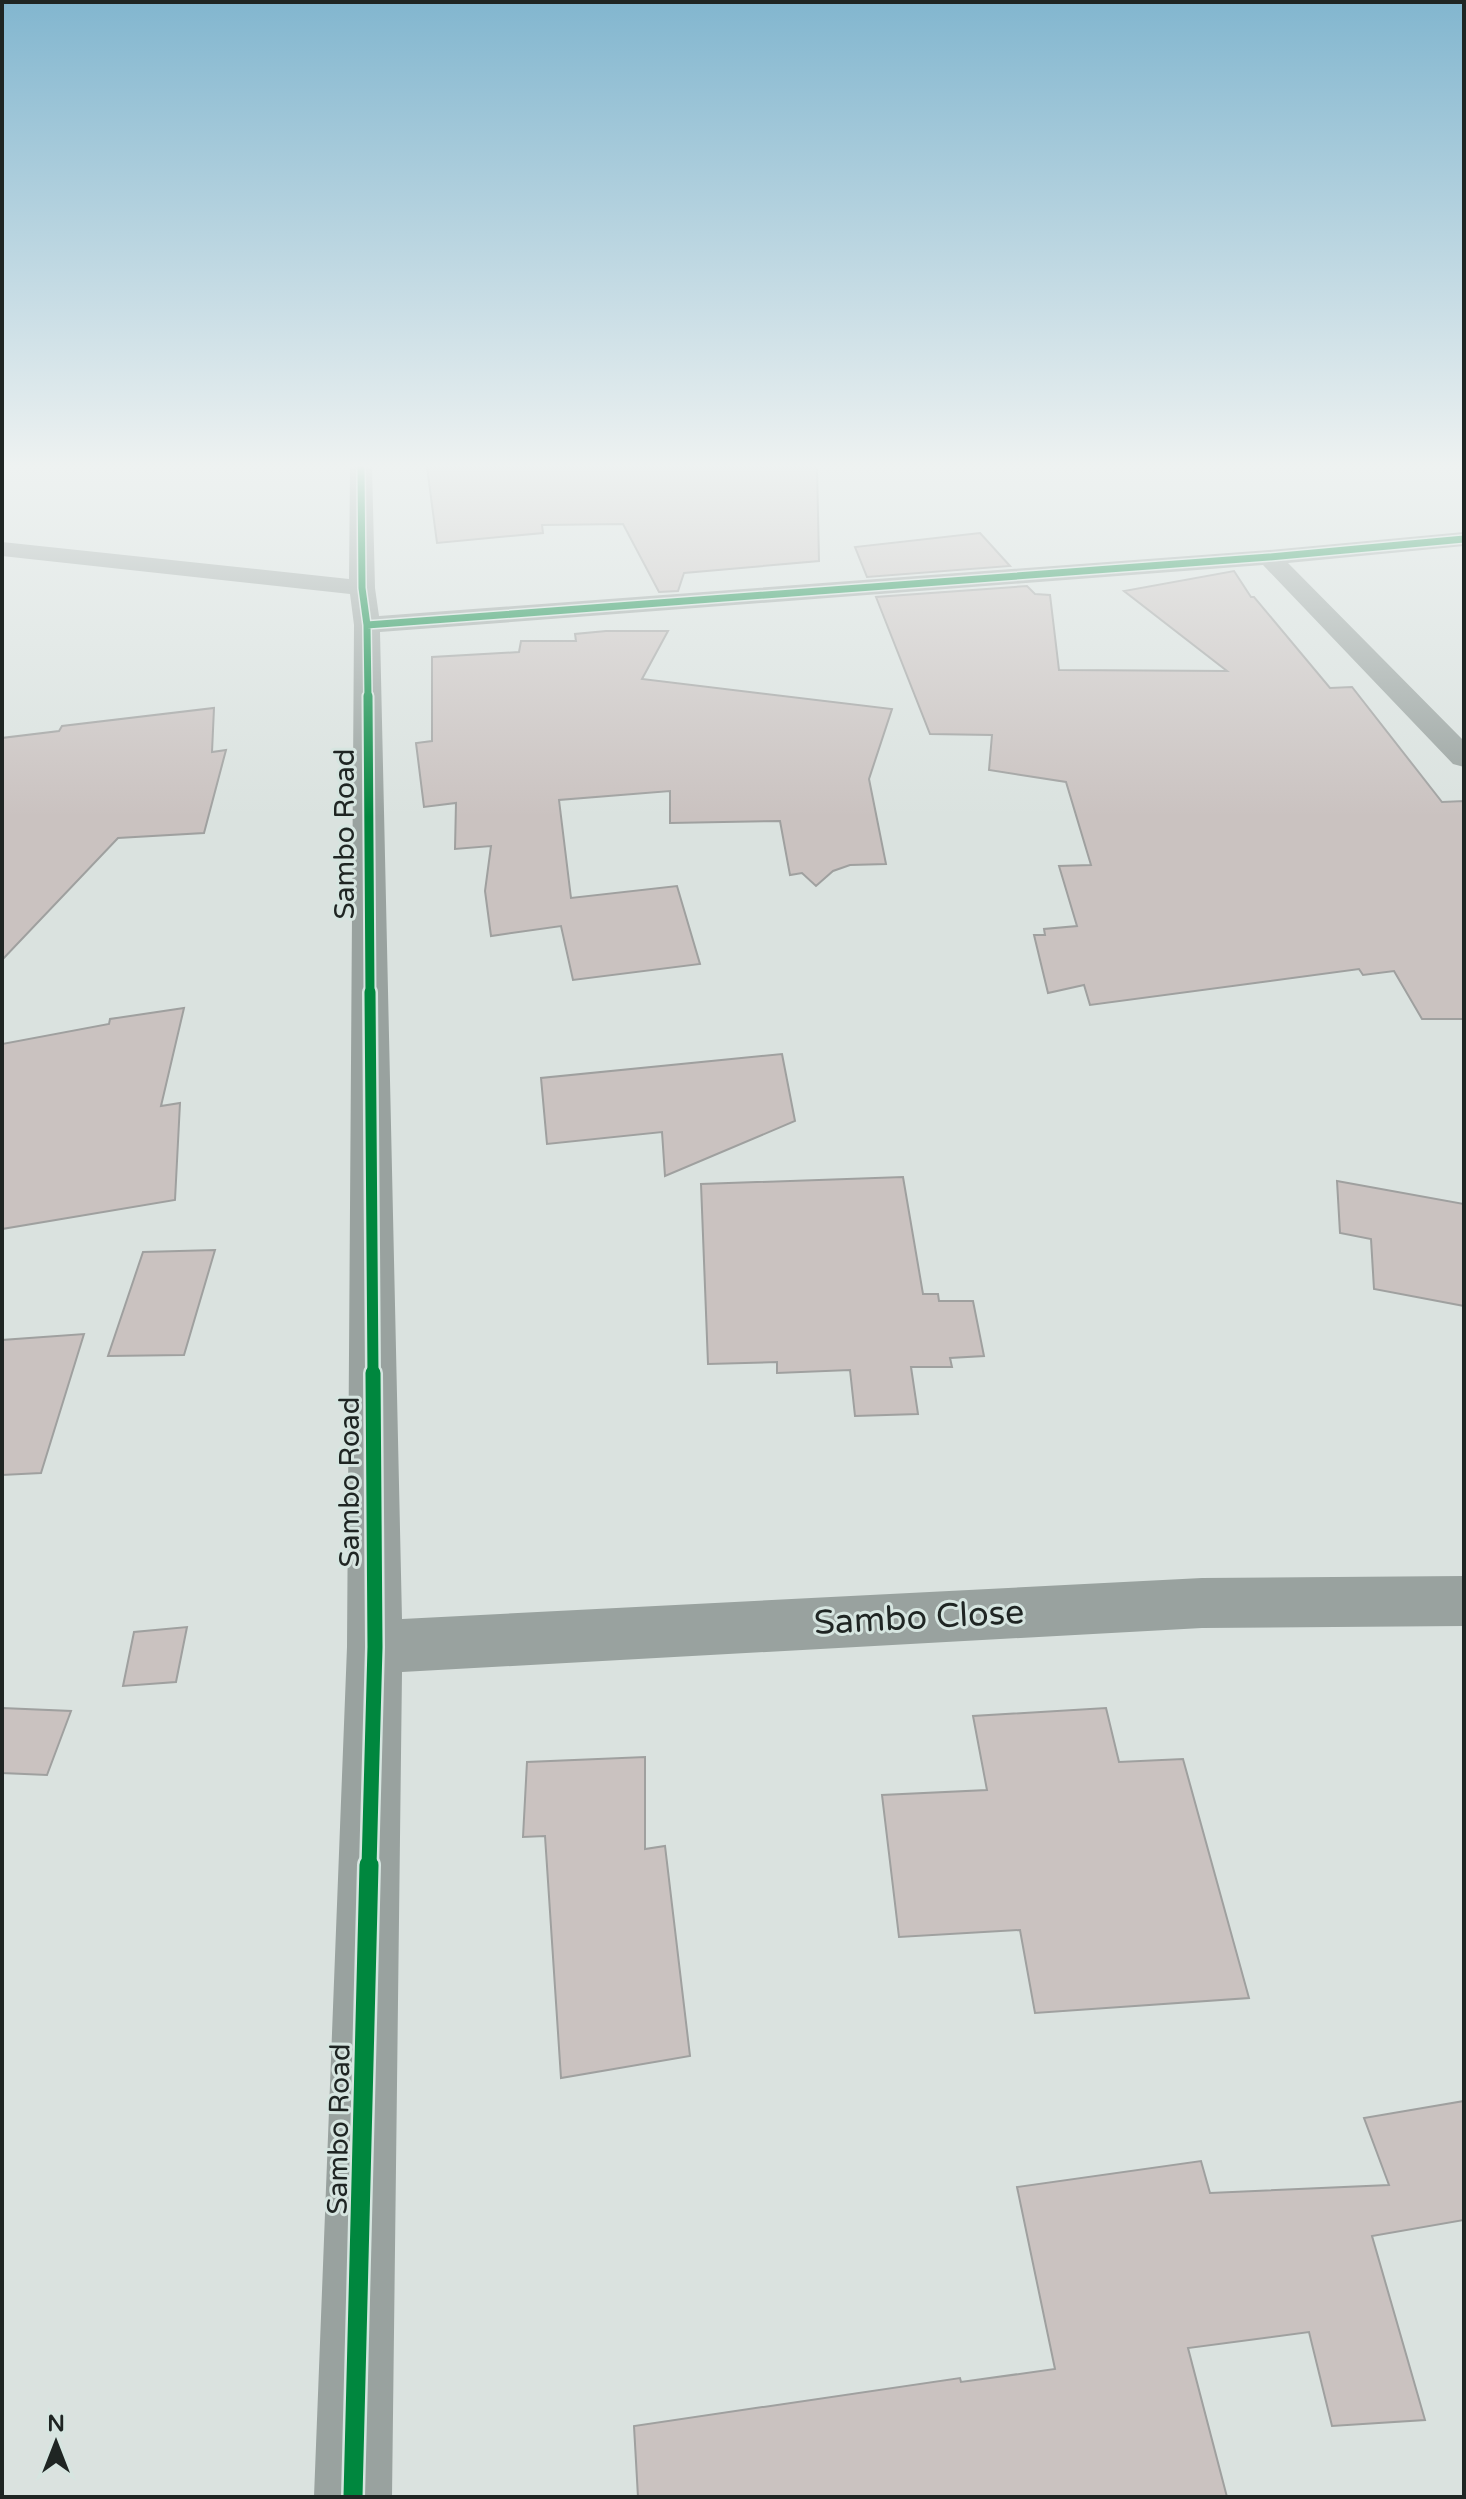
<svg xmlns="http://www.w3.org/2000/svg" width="1466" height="2499" font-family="'Varela Round',sans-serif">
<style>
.building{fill:#cac2c0;stroke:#9fa09f;stroke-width:2}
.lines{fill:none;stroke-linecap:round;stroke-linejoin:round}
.minor{fill:#99a29f;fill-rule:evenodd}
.cycleway-far4-casing{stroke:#d6e5e0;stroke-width:10}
.cycleway-far3-casing{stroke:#d6e5e0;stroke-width:13}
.cycleway-far2-casing{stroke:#d6e5e0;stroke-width:16}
.cycleway-far1-casing{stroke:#d6e5e0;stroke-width:20}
.cycleway-casing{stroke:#d6e5e0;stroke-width:24}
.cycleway-far4{stroke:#00873e;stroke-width:7}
.cycleway-far3{stroke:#00873e;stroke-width:9}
.cycleway-far2{stroke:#00873e;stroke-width:11}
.cycleway-far1{stroke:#00873e;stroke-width:15}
.cycleway{stroke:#00873e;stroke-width:19}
.labels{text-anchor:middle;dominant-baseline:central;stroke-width:6;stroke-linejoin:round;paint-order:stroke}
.street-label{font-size:28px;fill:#1f2523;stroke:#d6e5e0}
.near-street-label{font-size:34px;fill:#1f2523;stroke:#d6e5e0}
</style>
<rect width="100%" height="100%" fill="#dae2df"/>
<path class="building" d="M427 467H817L819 561 684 573 678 591 659 592 623 524 542 525 543 533 437 543Z
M980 533 1010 566 867 577 855 547Z
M1234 571 1251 597H1254L1330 688 1352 687 1442 802 1464 801V1019H1422L1394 971 1363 975 1359 969 1090 1005 1084 985 1048 993 1034 935H1045L1044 929 1077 926 1059 866 1091 865 1066 782 989 770 992 735 930 734 876 597 1027 586 1035 594 1050 595 1059 670 1227 671 1124 591Z
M606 631H668L642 679 892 709 869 779 886 864 850 865 833 871 816 886 802 873 790 875 780 821 670 823V791L559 800 571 898 677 886 700 964 573 980 561 926 491 936 485 891 491 846 455 849 456 803 424 807 416 743 432 741V657L519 652 521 641H576L575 634Z
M214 708 212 752 226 750 204 833 118 838 2 960V738L59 731 62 726Z
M184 1008 161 1106 180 1103 175 1200 2 1229V1044L109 1024 110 1019Z
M782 1054 795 1121 665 1176 662 1132 547 1144 541 1078Z
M903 1177 923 1294H938L939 1301H973L984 1356 950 1358 952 1367H911L918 1414 855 1416 850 1370 777 1373V1362L708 1364 701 1184Z
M1337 1181 1464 1204V1306L1374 1289 1371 1239 1340 1233Z
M215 1250 184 1355 108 1356 143 1252Z
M84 1334 41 1473 2 1475V1340Z
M187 1627 176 1682 123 1686 134 1632Z
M2 1708 71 1711 47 1775 2 1773Z
M1106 1708 1119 1762 1183 1759 1249 1998 1035 2013 1020 1930 899 1937 882 1795 987 1790 973 1716Z
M645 1757V1849L665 1846 690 2056 561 2078 545 1836 523 1837 527 1762Z
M1464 2101V2220L1372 2236 1425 2420 1332 2426 1309 2332 1188 2348 1227 2497H638L634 2426 960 2378 961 2382 1055 2369 1017 2187 1201 2161 1210 2193 1389 2185 1364 2118Z"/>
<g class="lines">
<path class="minor" d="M350 467H372L375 588 379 616 1269 550 1464 532V546L1288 563 1464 741V767L1453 764 1263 565 380 632 402 1619 1202 1578 1464 1576V1626L1202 1628 402 1672 392 2497H314L347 1647 354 625 350 594 2 556V542L349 579Z"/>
<defs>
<path id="cycleway-far4" d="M361 467 362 588 367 625 368 698
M367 625 1269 557 1464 539"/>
<path id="cycleway-far3" d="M368 696 370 994"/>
<path id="cycleway-far2" d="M370 992 373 1375"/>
<path id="cycleway-far1" d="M369 1867 375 1647 373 1373"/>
<path id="cycleway" d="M353 2497 369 1865"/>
</defs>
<use href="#cycleway-far4" class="cycleway-far4-casing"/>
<use href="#cycleway-far3" class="cycleway-far3-casing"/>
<use href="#cycleway-far2" class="cycleway-far2-casing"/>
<use href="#cycleway-far1" class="cycleway-far1-casing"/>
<use href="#cycleway" class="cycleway-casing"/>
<use href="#cycleway-far4" class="cycleway-far4"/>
<use href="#cycleway-far3" class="cycleway-far3"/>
<use href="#cycleway-far2" class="cycleway-far2"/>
<use href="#cycleway-far1" class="cycleway-far1"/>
<use href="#cycleway" class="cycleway"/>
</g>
<linearGradient id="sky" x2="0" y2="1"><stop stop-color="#82b6cf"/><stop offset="0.57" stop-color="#eef2f1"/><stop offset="1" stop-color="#eef2f1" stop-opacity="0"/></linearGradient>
<rect width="1466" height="817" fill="url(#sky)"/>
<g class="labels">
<g class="street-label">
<text transform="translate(345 834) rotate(-90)">Sambo Road</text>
<text transform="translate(350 1482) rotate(-90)">Sambo Road</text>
<text transform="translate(339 2129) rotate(-89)">Sambo Road</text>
</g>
<g class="near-street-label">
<text transform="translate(919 1618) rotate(-3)">Sambo Close</text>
</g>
</g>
<rect width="1466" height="2499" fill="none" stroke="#1f2523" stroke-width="8"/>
<g transform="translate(56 2443)" stroke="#d6e5e0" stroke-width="6" paint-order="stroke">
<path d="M0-6L14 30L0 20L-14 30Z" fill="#1f2523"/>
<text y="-12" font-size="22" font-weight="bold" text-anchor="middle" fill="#1f2523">N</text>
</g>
</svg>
